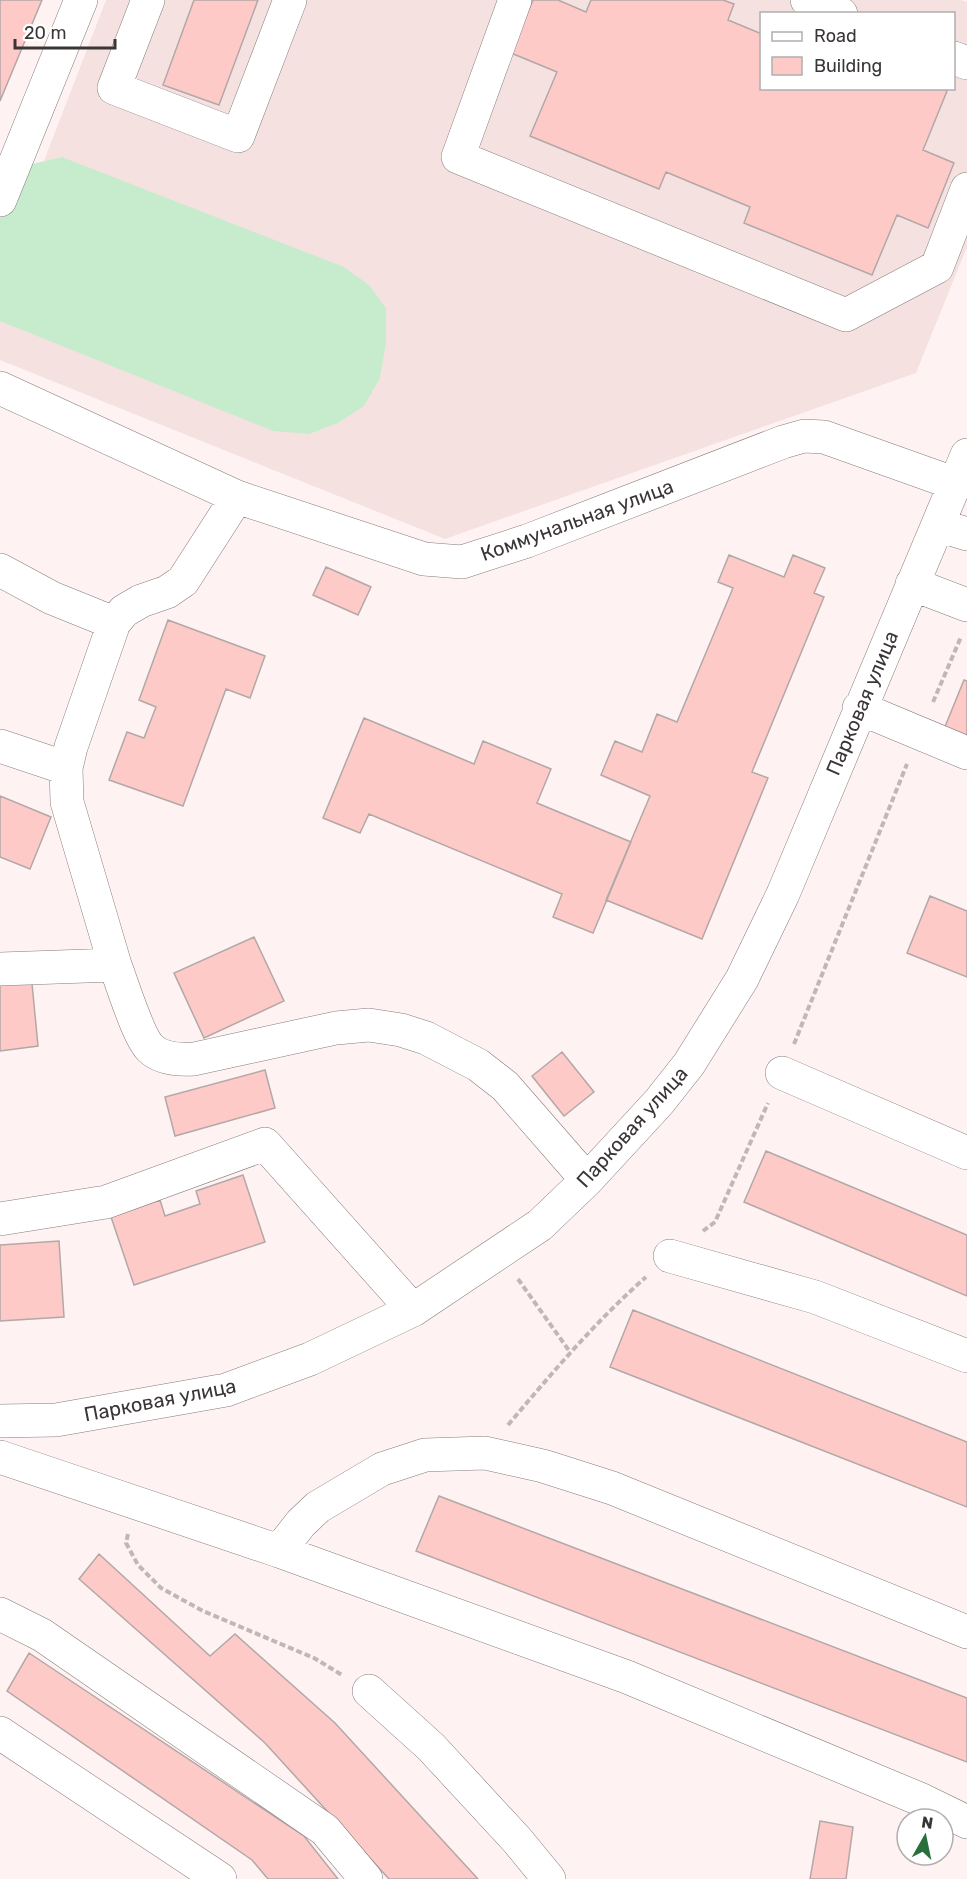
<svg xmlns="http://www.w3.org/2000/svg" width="967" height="1879" font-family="Rubik,sans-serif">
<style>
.built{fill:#f5e2e0;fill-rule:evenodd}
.pitch{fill:#c7eccd}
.building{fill:#fdcac8;stroke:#b2a8a7;stroke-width:1.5}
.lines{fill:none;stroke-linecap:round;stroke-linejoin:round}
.minor-casing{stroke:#867c7c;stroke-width:34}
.path{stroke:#c0b7b6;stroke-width:4;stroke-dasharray:6 3;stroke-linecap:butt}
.minor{stroke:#fff;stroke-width:33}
.labels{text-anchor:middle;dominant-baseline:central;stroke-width:4.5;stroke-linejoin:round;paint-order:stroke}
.street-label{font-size:20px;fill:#3a3635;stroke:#fff}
</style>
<rect width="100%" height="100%" fill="#fef3f2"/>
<path class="built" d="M106 0H961L967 2V247L916 373 445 539 0 360V275ZM762 14H954V88H762Z"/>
<path class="pitch" d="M62 157 344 267 369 285 386 308V343L380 378 364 406 338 423 309 434 273 431 0 321V187L32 164Z"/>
<path class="building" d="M0 0H42L0 101Z
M194 0H258L219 105 163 85Z
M533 0H558L586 12 591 0H723L734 4 728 20 762 34V88H941L947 91 923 150 954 163 928 228 897 215 872 275 744 223 750 207 666 172 659 189 530 136 557 72 511 53Z
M729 555 784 577 793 555 825 568 814 593 824 597 752 772 768 778 702 939 606 900 650 796 601 775 615 741 642 752 657 714 677 722 733 588 718 582Z
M326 567 371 587 358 615 313 595Z
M168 620 265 656 250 698 226 689 183 806 109 780 127 732 144 738 156 707 139 700Z
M964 680 967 681V744L942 734Z
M364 718 474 764 483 741 551 769 537 803 631 842 593 933 553 917 562 894 369 814 360 833 323 818Z
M0 796 51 817 30 869 0 857Z
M930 896 967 911V977L907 953Z
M254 937 284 1001 204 1038 174 973Z
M31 973 38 1046 0 1051V977Z
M562 1052 594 1092 564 1116 532 1076Z
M265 1070 275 1108 175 1136 165 1097Z
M766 1151 967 1235V1296L744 1202Z
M243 1175 265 1242 134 1285 111 1217 160 1200 165 1216 200 1204 196 1191Z
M59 1241 64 1317 0 1321V1245Z
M633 1310 967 1442V1507L610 1367Z
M439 1496 967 1698V1762L416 1551Z
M99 1554 210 1656 235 1634 335 1723 478 1879H389L265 1743 79 1579Z
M29 1653 304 1836 338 1879H268L252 1860 7 1691Z
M820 1821 853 1827 846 1879H810Z"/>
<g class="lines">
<defs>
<path id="minor" d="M148 0 114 88 238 136 290 0
M515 0 458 157 846 315 937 267 967 189
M807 0 841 14
M954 58 967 63
M0 200 81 0
M0 388 237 497 424 559 462 562 527 541 783 442 804 436 824 437 956 484
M938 525 967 534
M0 570 52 598 114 623
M912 584 967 605
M859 708 967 753
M0 746 66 768
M115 965 67 802 66 768 71 747 114 623 124 611 141 601 167 592 183 581 237 497
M0 969 115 965C122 983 138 1036 150 1048 161 1059 179 1060 194 1059L336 1028 369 1025 401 1030 426 1038 478 1065 505 1086 587 1180
M782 1073 967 1153
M0 1219 106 1202 265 1144 413 1310
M670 1256 815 1297 967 1356
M0 1421 56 1420 226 1390 310 1359 413 1310 540 1225 587 1180 659 1102 689 1064 742 979 783 894 967 455
M0 1457 279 1551 627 1677 922 1800 967 1822
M279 1551 301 1523 318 1507 382 1469 425 1455 485 1453 543 1466 612 1488 967 1632
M0 1614 42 1635 325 1830 366 1879
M369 1691 431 1747 517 1840 549 1879
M0 1733 220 1879"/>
</defs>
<use href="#minor" class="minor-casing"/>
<path class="path" d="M933 702 961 637
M794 1044 907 764
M703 1231 715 1222 768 1103
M518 1279 570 1352
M508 1425C552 1373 595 1322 646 1277
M128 1534 126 1543 138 1565 161 1588 203 1611 314 1658 342 1675"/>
<use href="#minor" class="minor"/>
</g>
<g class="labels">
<g class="street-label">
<text transform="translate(577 520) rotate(-20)">Коммунальная улица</text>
<text transform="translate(862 703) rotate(-67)">Парковая улица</text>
<text transform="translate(632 1127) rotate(-48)">Парковая улица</text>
<text transform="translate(160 1400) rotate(-11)">Парковая улица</text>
</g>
</g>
<rect x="760" y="12" width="195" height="78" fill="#ffffff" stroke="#b0afae" stroke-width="1.5"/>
<rect x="772" y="32" width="30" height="9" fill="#ffffff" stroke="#b0afae" stroke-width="1.5"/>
<text x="814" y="42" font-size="18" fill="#3a3635">Road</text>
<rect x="772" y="57" width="30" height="18" fill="#fdcac8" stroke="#b0afae" stroke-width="1.5"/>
<text x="814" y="72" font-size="18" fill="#3a3635">Building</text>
<g transform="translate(925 1837) rotate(9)"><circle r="28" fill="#ffffff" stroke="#b0afae" stroke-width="1.5"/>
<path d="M0-4.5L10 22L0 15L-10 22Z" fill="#286f3c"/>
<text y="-9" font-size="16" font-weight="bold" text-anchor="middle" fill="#3a3635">N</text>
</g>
<path d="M15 39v9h100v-9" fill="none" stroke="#3a3635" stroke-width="3"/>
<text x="24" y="39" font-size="18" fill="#3a3635" stroke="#ffffff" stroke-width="4.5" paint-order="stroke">20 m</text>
</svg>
